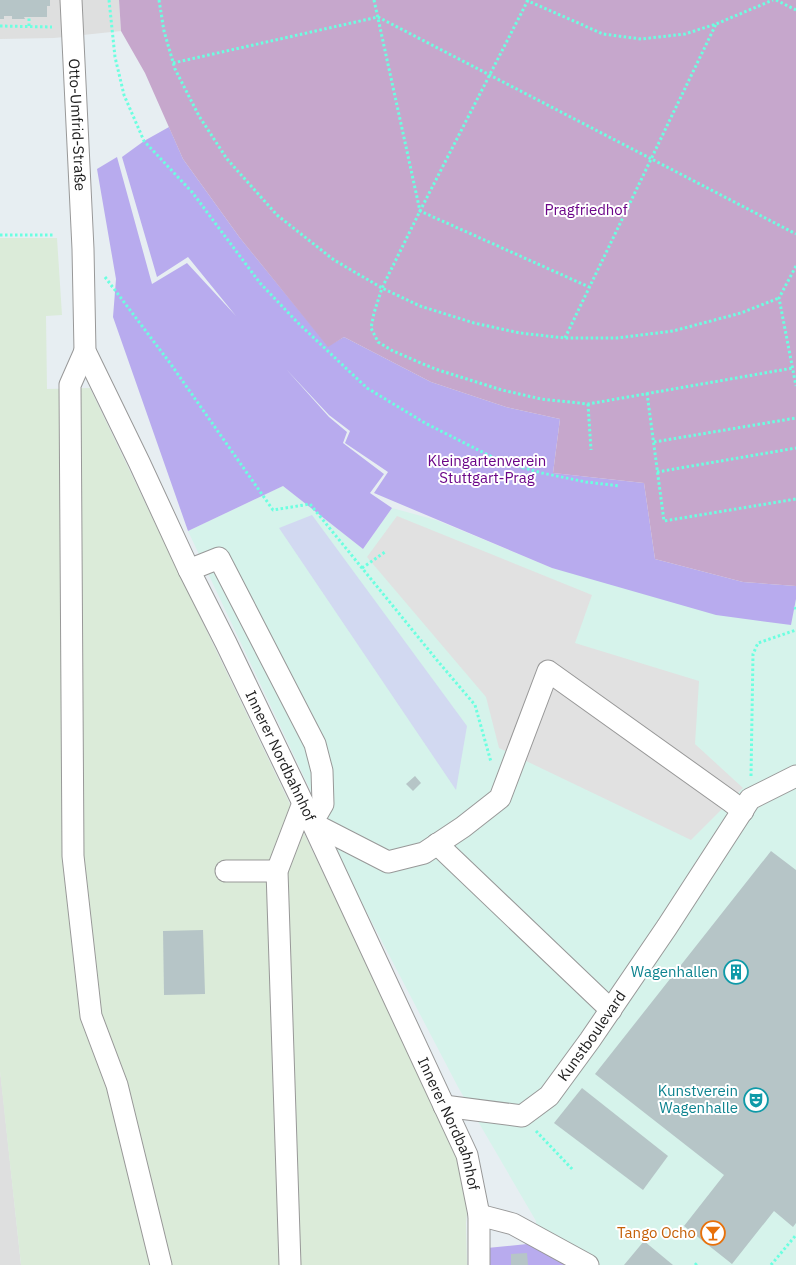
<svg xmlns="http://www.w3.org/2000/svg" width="796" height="1265" font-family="'IBM Plex Sans',sans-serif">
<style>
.residential{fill:#dedfdf}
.commercial{fill:#d6f3eb}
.industrial{fill:#dbebd9}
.farmland{fill:#d2d9f1}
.grass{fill:#b8abee}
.cemetery{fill:#c6a7cc}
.parking{fill:#e1e1e1}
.building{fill:#b6c5c7}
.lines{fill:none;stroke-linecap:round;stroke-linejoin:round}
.minor-casing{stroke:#989898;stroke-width:23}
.path{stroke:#6bffe0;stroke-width:3;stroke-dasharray:2.5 2.5;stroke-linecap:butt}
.minor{stroke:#fff;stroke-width:21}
.labels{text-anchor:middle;stroke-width:4;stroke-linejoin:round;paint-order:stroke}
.street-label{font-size:15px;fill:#212121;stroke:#fff}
.park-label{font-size:15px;fill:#6b0588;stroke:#fff}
.culture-label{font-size:15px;fill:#0d838f;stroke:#fff;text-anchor:end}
.food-label{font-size:15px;fill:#c56008;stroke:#fff;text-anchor:end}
</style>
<rect width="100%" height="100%" fill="#e7eef2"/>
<g class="residential">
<path d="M0,0H119L121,31L54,38L0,39Z"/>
<path d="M0,1072L1,1078L21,1265H0Z"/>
</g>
<path class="commercial" d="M283,486L363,549L392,508L436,520L552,568L791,625L796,599V1265H576L537,1243L536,1221L458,1087L354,888L314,798L188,531Z"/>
<path class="industrial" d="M0,238H57L62,315L46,316L47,389L90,388L351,931L445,1129L463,1173L467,1214L466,1223L467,1265H21L0,1072Z"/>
<path class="farmland" d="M312,515L467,726L456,790L279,528Z"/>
<g class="grass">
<path d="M169,127L183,159L240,238L328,346L344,337L431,382L506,407L560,419L553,473L644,483L655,559L743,582L796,586V599L791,625L716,615L552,568L374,493L388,472L345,443L350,431L329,415L286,369L329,417L347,432L343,443L384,474L370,493L392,508L363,549L283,486L188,531L113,317L116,279L97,169L117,157L152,284L187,263L236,316L188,257L157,277L122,157L144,141Z"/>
<path d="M537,1243L576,1265H487V1248Z"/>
</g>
<path class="cemetery" d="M119,0H796V586L743,582L655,559L644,483L553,473L560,419L506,407L431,382L344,337L328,347L240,238L183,159L145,73L121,31Z"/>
<path class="parking" d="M397,516L592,595L575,643L699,681L695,744L743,788L691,840L499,748L486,697L367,557Z"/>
<g class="building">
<path d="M0,0H50V6H47V17H24L25,19H12V16H4V19H0Z"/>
<path d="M415,776L421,783L413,791L406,784Z"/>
<path d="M771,851L796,870V1223L793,1227L774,1211L732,1264L684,1226L724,1175L595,1074Z"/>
<path d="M203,930L205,994L164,995L163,931Z"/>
<path d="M582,1088L668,1156L643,1190L554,1123Z"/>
<path d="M644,1241L673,1265H624Z"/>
<path d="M527,1253L528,1265H511V1254Z"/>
</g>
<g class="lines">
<g class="minor-casing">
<g id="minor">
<path id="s1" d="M71,0L83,249L85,351L139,462L189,570L226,643L303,803L467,1155L479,1215V1265"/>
<path d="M85,351L70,385L73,856L91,1016L117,1085L161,1265"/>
<path d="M189,570L219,558L315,744L322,771L323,804L312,823L388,862L424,853L463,827L500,798L548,671L730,801L743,811"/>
<path d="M437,844L611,1010"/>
<path d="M226,871H277"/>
<path id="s2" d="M444,1106L522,1116L549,1096L590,1040L667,927L750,799L796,776"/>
<path d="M479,1215L513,1224L588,1265"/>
<path d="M290,1265L277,871L303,803"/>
</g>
</g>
<g class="path">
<path d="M109,0L115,57L124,95L144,141L192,192L260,283L297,322L367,388L425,423L500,461L542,473L586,482L620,486"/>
<path d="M159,0L164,31L175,69L199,116L227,159L277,215L334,260L382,288L420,306L474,323L520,333L565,338H617L673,331L741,313L779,298"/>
<path d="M374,0L420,211L589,287"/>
<path d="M526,0L603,34L641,39L685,34L716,24L773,0"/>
<path d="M528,0L420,211L382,288L374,313L371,328L378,342L393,351L435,369L502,390L541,399L588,404L793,368"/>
<path d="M776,0L796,10"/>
<path d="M0,26L52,27"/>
<path d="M29,26V17"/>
<path d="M173,63L378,17L796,234"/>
<path d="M0,235H53"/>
<path d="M796,266L779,298L796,386"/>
<path d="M105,277L170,363L273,510L310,504L436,659L475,705L491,762"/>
<path d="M565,338L716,24"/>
<path d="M647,393L664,521L796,499"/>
<path d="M588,404L591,450"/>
<path d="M654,442L796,418"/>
<path d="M657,472L796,448"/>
<path d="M362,568L385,552"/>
<path d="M795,607L796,610"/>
<path d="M751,776L753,654L758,643L796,630"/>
<path d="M536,1131L573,1170"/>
<path d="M695,1265L698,1262"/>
<path d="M771,1265L796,1235"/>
</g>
<use href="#minor" class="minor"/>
</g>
<defs>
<g id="building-ring" transform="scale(1.25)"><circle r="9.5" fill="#fff" stroke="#0f9aa8" stroke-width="1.5"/><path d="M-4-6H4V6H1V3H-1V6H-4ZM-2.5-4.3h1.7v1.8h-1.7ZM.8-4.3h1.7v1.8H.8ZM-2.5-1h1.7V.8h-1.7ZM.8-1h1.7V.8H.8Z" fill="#0f9aa8"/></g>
<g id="theatre-ring" transform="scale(1.25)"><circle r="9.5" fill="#fff" stroke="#0f9aa8" stroke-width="1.5"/><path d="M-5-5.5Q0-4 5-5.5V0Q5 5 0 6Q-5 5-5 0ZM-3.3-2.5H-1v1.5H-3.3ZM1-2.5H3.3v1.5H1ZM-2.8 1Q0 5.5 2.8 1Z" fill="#0f9aa8"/></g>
<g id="bar-ring" transform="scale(1.25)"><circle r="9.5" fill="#fff" stroke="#e8710a" stroke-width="1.5"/><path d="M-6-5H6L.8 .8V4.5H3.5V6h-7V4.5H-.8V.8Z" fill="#e8710a"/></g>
</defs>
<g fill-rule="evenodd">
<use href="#building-ring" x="736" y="972"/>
<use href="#theatre-ring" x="756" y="1100"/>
<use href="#bar-ring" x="713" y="1233"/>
</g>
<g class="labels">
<g class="street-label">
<text dy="5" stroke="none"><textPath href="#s1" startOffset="125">Otto-Umfrid-Straße</textPath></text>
<text dy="5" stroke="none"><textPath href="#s1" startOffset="801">Innerer Nordbahnhof</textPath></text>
<text dy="5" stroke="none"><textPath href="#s2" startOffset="186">Kunstboulevard</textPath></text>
<text dy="5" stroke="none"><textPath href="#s1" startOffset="1206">Innerer Nordbahnhof</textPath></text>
</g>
<g class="park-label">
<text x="586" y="215">Pragfriedhof</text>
<text x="487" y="466">Kleingartenverein<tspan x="487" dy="17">Stuttgart-Prag</tspan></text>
</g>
<g class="culture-label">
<text x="718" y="977">Wagenhallen</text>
<text x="738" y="1096">Kunstverein<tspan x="738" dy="17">Wagenhalle</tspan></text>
</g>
<g class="food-label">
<text x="696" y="1238">Tango Ocho</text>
</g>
</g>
</svg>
